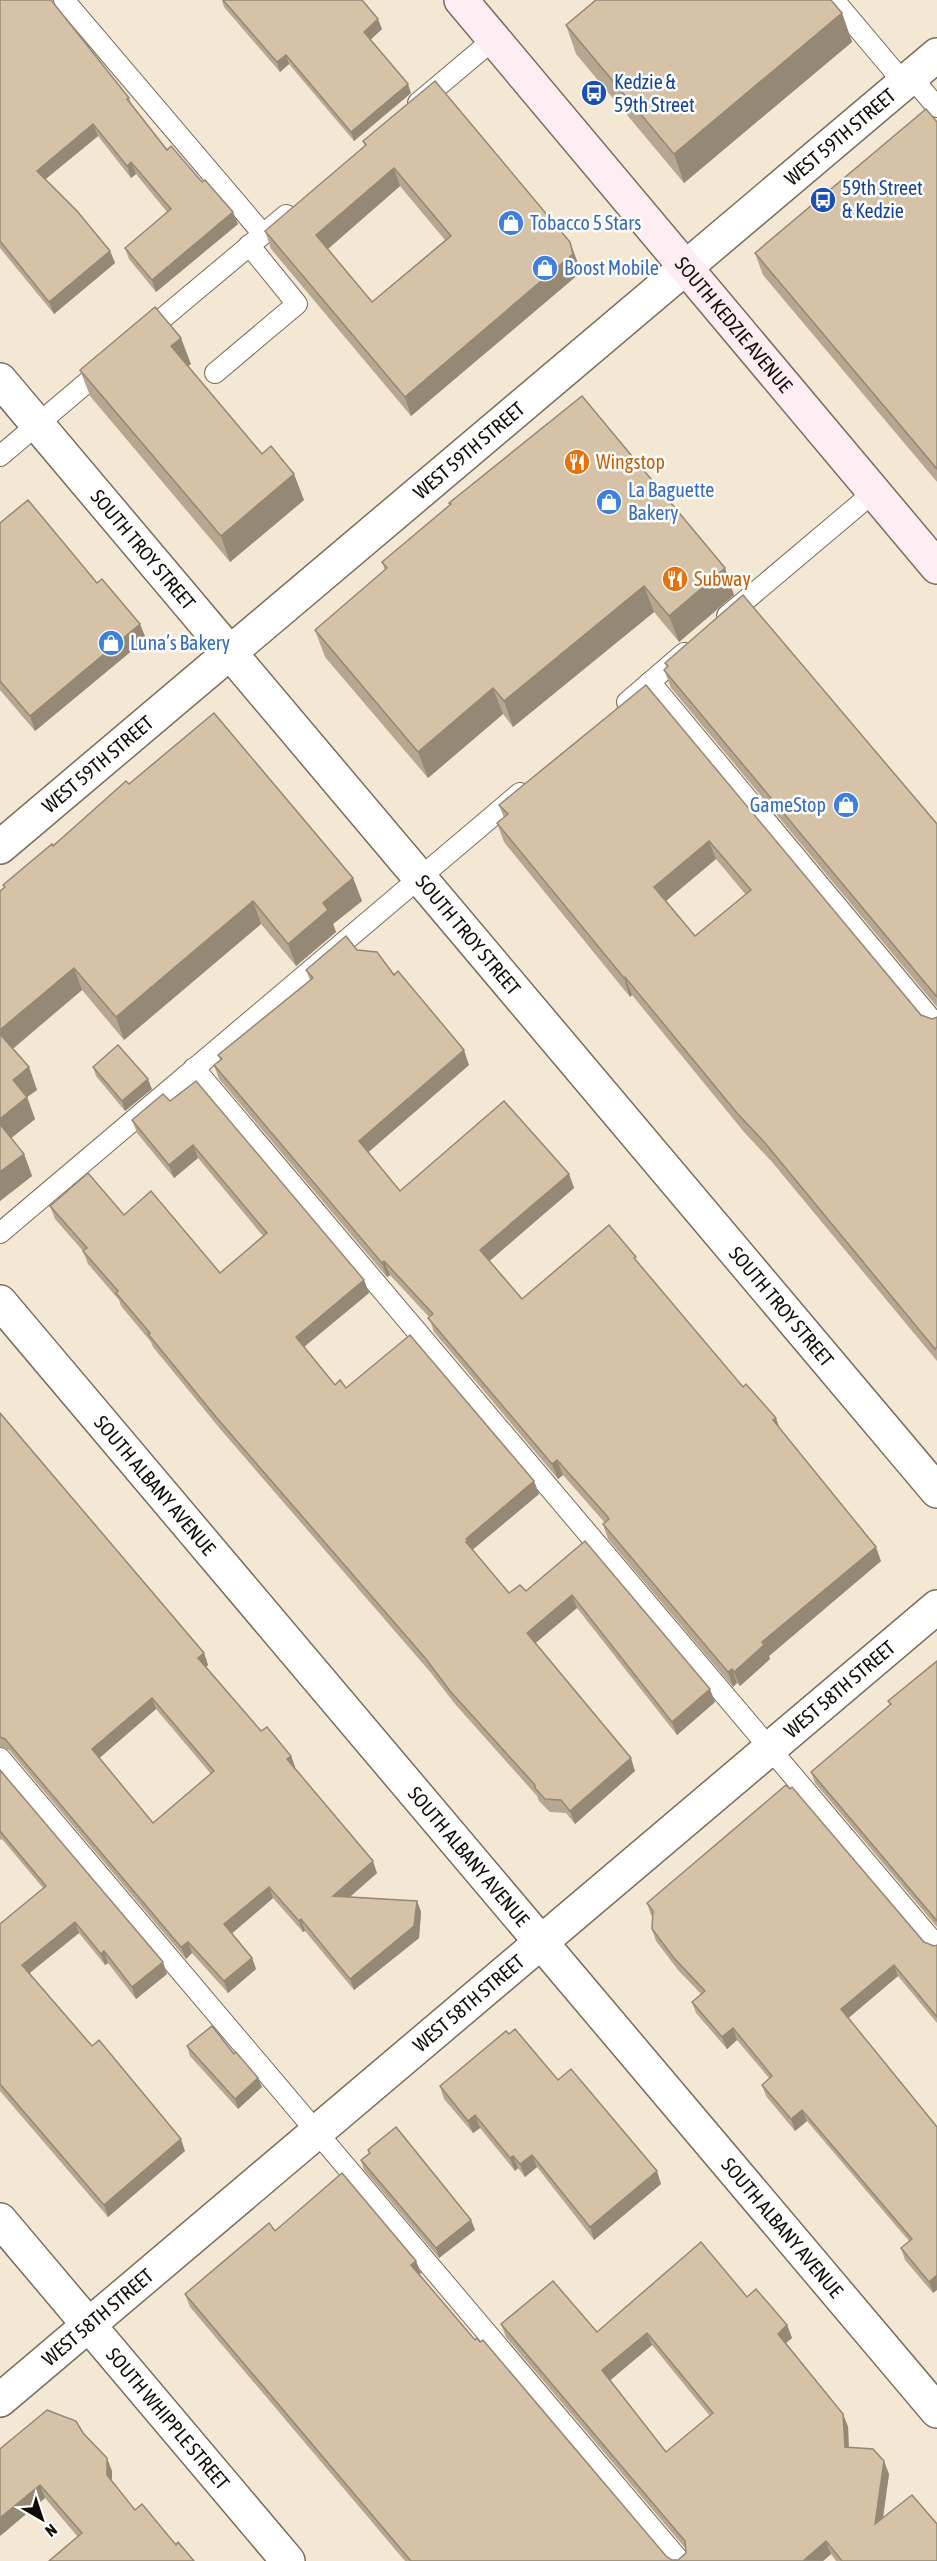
<svg xmlns="http://www.w3.org/2000/svg" width="937" height="2561" font-family="'Asap Condensed',sans-serif">
<style>
.lines{fill:none;stroke-linecap:round;stroke-linejoin:round}
.service-casing{stroke:#796d5b;stroke-width:22}
.minor-casing{stroke:#796d5b;stroke-width:36}
.tertiary-casing{stroke:#796d5b;stroke-width:36}
.secondary-casing{stroke:#796d5b;stroke-width:36}
.service{stroke:#fff;stroke-width:20}
.minor{stroke:#fff;stroke-width:33}
.tertiary{stroke:#fff;stroke-width:33}
.secondary{stroke:#feedf2;stroke-width:33}
.wall{fill:#b7a790;fill-rule:evenodd}
.shaded-wall{fill:#958875}
.building{fill:#d5c2a7;stroke:#958875;stroke-width:1.5;fill-rule:evenodd}
.labels{text-anchor:middle;stroke-width:5;stroke-linejoin:round;paint-order:stroke}
.transit-label{font-size:20px;fill:#164399;stroke:#fff;text-anchor:start}
.street-label{font-size:20px;fill:#120d07;stroke:#fff}
.shop-label{font-size:20px;fill:#366cbe;stroke:#fff;text-anchor:start}
.food-label{font-size:20px;fill:#c56008;stroke:#fff;text-anchor:start}
</style>
<rect width="100%" height="100%" fill="#f4e7d3"/>
<g class="lines">
<g class="service-casing">
<g id="service">
<path d="M64,0L263,234"/>
<path d="M834,0L904,83"/>
<path d="M911,77L937,107"/>
<path d="M418,103L494,39"/>
<path d="M145,333L286,215"/>
<path d="M215,373L297,304L249,245"/>
<path d="M0,456L104,368"/>
<path d="M727,616L874,492"/>
<path d="M650,682L937,1026"/>
<path d="M627,702L684,653"/>
<path d="M194,1068L937,1946"/>
<path d="M0,1233L520,793"/>
<path d="M0,1758L680,2561"/>
</g>
</g>
<g class="minor-casing">
<g id="minor">
<path id="s1" d="M0,380L937,1491"/>
<path id="s2" d="M0,1302L937,2411"/>
<path id="s3" d="M0,2220L288,2561"/>
<path id="s4" d="M0,2400L937,1607"/>
</g>
</g>
<g class="tertiary-casing">
<g id="tertiary">
<path id="s5" d="M0,847L937,55"/>
</g>
</g>
<g class="secondary-casing">
<g id="secondary">
<path id="s6" d="M461,0L937,567"/>
</g>
</g>
<use href="#service" class="service"/>
<use href="#minor" class="minor"/>
<use href="#tertiary" class="tertiary"/>
<use href="#secondary" class="secondary"/>
</g>
<g class="wall">
<path d="M0,0L129,98L132,106L167,150L238,224L156,292L129,259L125,248L167,212L136,174L131,178L98,136L45,179L110,251L115,263L54,314L0,248Z"/>
<path d="M222,0H362L382,29L370,40L411,93L354,141L289,64L280,72L224,7Z"/>
<path d="M842,13L852,42L684,183L576,54L566,25Z"/>
<path d="M937,122V482L763,275L755,253Z"/>
<path d="M363,141L570,242L577,261L580,273L411,416L271,249L265,231L365,146ZM400,186L445,240L372,302L328,249Z"/>
<path d="M191,364L188,366L262,454L304,500L230,562L90,396L80,370Z"/>
<path d="M449,503L734,595L679,642L654,612L513,727L503,714L428,778L325,657L315,630L385,570L382,562L450,505Z"/>
<path d="M0,523L97,583L140,624L146,639L35,731L0,690Z"/>
<path d="M665,663L937,824V1007L671,688L664,670L667,668Z"/>
<path d="M646,685L921,1015L932,1019L937,1017V1361L772,1162L744,1132L632,995L630,997L504,842L497,823L504,818L499,805ZM716,859L746,895L695,936L666,901Z"/>
<path d="M129,784L353,878L362,901L333,924L336,932L296,966L261,924L124,1040L82,990L13,1049L29,1067L37,1090L27,1097L35,1119L11,1138L24,1154L32,1176L0,1201L4,887L3,885Z"/>
<path d="M357,950L394,975L469,1065L368,1152L400,1191L569,1174L574,1188L489,1261L522,1299L638,1263L743,1387L780,1429L881,1561L769,1656L770,1659L740,1686L737,1683L733,1687L608,1539L603,1524L605,1523L563,1475L558,1479L434,1332L429,1317L390,1275L387,1277L219,1079L214,1065L220,1060L218,1055L310,980L306,970Z"/>
<path d="M93,1067L152,1089L125,1111L96,1076Z"/>
<path d="M170,1101L364,1280L369,1293L304,1347L335,1385L346,1388L534,1481L539,1494L472,1550L509,1593L526,1591L585,1541L715,1702L677,1735L577,1608L535,1643L635,1771L575,1824L566,1813L550,1812L539,1801L537,1796L455,1704L431,1673L221,1430L153,1347L151,1342L121,1306L119,1300L88,1264L83,1251L55,1219L50,1206L124,1215L220,1273L263,1236L198,1158L174,1178L137,1133L132,1120Z"/>
<path d="M0,1413L204,1653L208,1665L206,1667L261,1731L291,1756L295,1767L294,1768L377,1873L350,1897L417,1901L421,1912L419,1938L354,1990L305,1931L303,1932L273,1898L232,1933L252,1958L256,1969L228,1993L192,1953L186,1959L9,1750L0,1747ZM156,1709L211,1774L153,1823L99,1758Z"/>
<path d="M937,1661V1927L815,1783L811,1772L890,1706L888,1701Z"/>
<path d="M0,1770L167,1974L136,1999L108,1963L105,1965L79,1933L29,1973L92,2046L185,2151L108,2217L0,2091V1924L43,1888L2,1839L0,1840Z"/>
<path d="M647,1903L924,1942L934,1946L937,1945V2023L898,1976L848,2018L933,2293L905,2260L901,2248L909,2241L807,2121L795,2131L766,2096L762,2085L769,2078L737,2040L727,2049L696,2013L692,2002L701,1994L678,1970L656,1941L652,1929L653,1917L651,1915Z"/>
<path d="M509,2034L558,2080L661,2184L594,2240L537,2167L525,2177L518,2168L515,2171L480,2128L473,2133L444,2099L440,2086Z"/>
<path d="M187,2046L258,2078L262,2087L238,2109L190,2056Z"/>
<path d="M368,2150L471,2220L475,2230L439,2258L364,2170L361,2160L369,2153Z"/>
<path d="M275,2231L416,2261L421,2273L419,2274L475,2340L666,2556L672,2560H678L686,2553V2549L506,2337L501,2324L597,2332L747,2297L787,2325L792,2338L786,2343L843,2414L848,2427L849,2447L889,2474L883,2519L937,2561H836L831,2554L823,2561H405L190,2307L185,2294ZM652,2345L710,2416L666,2452L610,2380Z"/>
<path d="M83,2433L112,2471V2482L135,2510L176,2545L78,2537L45,2498L0,2536Z"/>
</g>
<g class="shaded-wall">
<path d="M842,13L852,42L684,183L674,154Z"/>
<path d="M378,19L382,29L368,42L364,32Z"/>
<path d="M286,55L289,64L280,72L277,62Z"/>
<path d="M408,84L411,93L354,141L351,132Z"/>
<path d="M93,124L98,136L41,183L37,171Z"/>
<path d="M131,162L136,174L131,178L127,166Z"/>
<path d="M394,168L400,186L322,254L316,235Z"/>
<path d="M233,212L238,224L156,292L152,280Z"/>
<path d="M570,242L577,261L580,273L411,416L405,397Z"/>
<path d="M110,251L115,263L54,314L49,302Z"/>
<path d="M181,338L191,364L180,372L171,346Z"/>
<path d="M294,474L304,500L230,562L221,536Z"/>
<path d="M725,568L734,595L679,642L669,616Z"/>
<path d="M644,586L654,612L513,727L504,701Z"/>
<path d="M140,624L146,639L35,731L30,716Z"/>
<path d="M493,688L503,714L428,778L418,752Z"/>
<path d="M709,841L716,859L661,905L654,887Z"/>
<path d="M353,878L362,901L333,924L336,932L296,966L288,944L323,903Z"/>
<path d="M253,901L261,924L124,1040L116,1017Z"/>
<path d="M74,968L82,990L6,1054L0,1037V1030Z"/>
<path d="M625,977L632,995L630,997L624,978Z"/>
<path d="M464,1050L469,1065L364,1156L359,1141Z"/>
<path d="M29,1067L37,1090L27,1097L35,1119L5,1143L0,1129V1119L13,1080Z"/>
<path d="M148,1079L152,1089L125,1111L122,1101Z"/>
<path d="M193,1145L198,1158L174,1178L169,1165Z"/>
<path d="M24,1154L32,1176L0,1201V1172Z"/>
<path d="M569,1174L574,1188L485,1265L480,1250Z"/>
<path d="M384,1261L390,1275L387,1277L382,1263Z"/>
<path d="M364,1280L369,1293L300,1350L296,1337Z"/>
<path d="M776,1418L781,1432L773,1420Z"/>
<path d="M557,1460L563,1475L558,1479L552,1464Z"/>
<path d="M534,1481L539,1494L471,1551L466,1542V1539Z"/>
<path d="M876,1547L881,1561L769,1656L770,1659L740,1686L734,1672L762,1642Z"/>
<path d="M572,1595L577,1608L532,1646L527,1633Z"/>
<path d="M204,1653L208,1665L203,1670L198,1658Z"/>
<path d="M732,1669L737,1683L733,1687L728,1672Z"/>
<path d="M710,1689L715,1702L677,1735L672,1722Z"/>
<path d="M152,1698L156,1709L96,1761L92,1749Z"/>
<path d="M291,1756L295,1767L291,1771L287,1759Z"/>
<path d="M631,1758L635,1771L575,1824L570,1811Z"/>
<path d="M373,1861L377,1873L338,1907L333,1896Z"/>
<path d="M269,1887L273,1898L229,1936L224,1924Z"/>
<path d="M417,1901L421,1912L419,1938L354,1990L350,1979Z"/>
<path d="M301,1919L305,1931L303,1932L299,1921Z"/>
<path d="M75,1922L79,1933L26,1976L22,1965Z"/>
<path d="M188,1942L192,1953L186,1959L181,1947Z"/>
<path d="M104,1951L108,1963L105,1965L101,1954Z"/>
<path d="M252,1958L256,1969L228,1993L224,1981Z"/>
<path d="M163,1962L167,1974L136,1999L132,1987Z"/>
<path d="M894,1965L898,1976L845,2021L841,2009Z"/>
<path d="M733,2028L737,2040L727,2049L722,2037Z"/>
<path d="M258,2078L262,2087L238,2109L235,2099Z"/>
<path d="M802,2110L807,2121L795,2131L791,2119Z"/>
<path d="M475,2115L480,2128L473,2133L468,2121Z"/>
<path d="M181,2139L185,2151L108,2217L104,2205Z"/>
<path d="M532,2155L537,2167L525,2177L520,2164Z"/>
<path d="M513,2156L518,2168L515,2171L510,2158Z"/>
<path d="M657,2171L661,2184L594,2240L590,2227Z"/>
<path d="M471,2220L475,2230L439,2258L436,2248Z"/>
<path d="M416,2261L421,2273L415,2277L411,2265Z"/>
<path d="M937,2275V2290L933,2293L929,2282Z"/>
<path d="M787,2325L792,2338L782,2346L778,2334Z"/>
<path d="M647,2333L652,2345L607,2383L602,2370Z"/>
<path d="M843,2414L848,2427L849,2459L845,2447Z"/>
<path d="M107,2458L112,2471V2489L107,2475Z"/>
<path d="M884,2461L889,2474L880,2537L875,2524Z"/>
<path d="M40,2485L45,2498L0,2536V2518Z"/>
<path d="M826,2541L831,2554L823,2561H803Z"/>
</g>
<g class="building">
<path d="M0,0H51L129,98L127,99L167,150L171,146L202,182L205,180L233,212L152,280L125,248L171,209L131,162L127,166L93,124L37,171L77,211L110,251L49,302L0,241Z"/>
<path d="M223,0H362L378,19L364,32L408,84L351,132L286,55L277,62Z"/>
<path d="M596,0H831L842,13L674,154L566,25Z"/>
<path d="M435,81L570,242L573,254L405,397L265,231L366,145L363,141ZM394,168L451,236L372,302L316,235Z"/>
<path d="M926,109L937,122V469L755,253Z"/>
<path d="M155,307L181,338L171,346L262,454L271,446L294,474L221,536L80,370Z"/>
<path d="M582,396L725,568L669,616L644,586L504,701L493,688L418,752L315,630L387,568L382,562L451,504L449,503Z"/>
<path d="M28,500L97,583L102,579L140,624L30,716L0,681V523Z"/>
<path d="M743,595L937,824V997L664,670L668,666L665,663Z"/>
<path d="M646,685L921,1015L932,1019L937,1017V1347L935,1349L765,1143L737,1113L625,977L624,978L497,823L508,814L499,805ZM709,841L751,890L695,936L654,887Z"/>
<path d="M214,713L353,878L323,903L328,910L288,944L253,901L116,1017L74,968L0,1030V891L5,887L3,885L52,844L53,846L126,781L129,784Z"/>
<path d="M346,936L357,950L377,952L394,975L398,971L464,1050L359,1141L400,1191L504,1101L569,1174L480,1250L522,1299L609,1225L636,1257L634,1258L743,1387L746,1384L776,1418L773,1420L876,1547L762,1642L764,1645L734,1672L732,1669L728,1672L603,1524L609,1519L607,1516L557,1460L552,1464L428,1318L433,1314L384,1261L382,1263L214,1065L222,1059L218,1055L313,978L306,970Z"/>
<path d="M0,1034L29,1067L13,1080L27,1097L0,1119Z"/>
<path d="M118,1045L148,1079L122,1101L93,1067Z"/>
<path d="M196,1081L364,1280L296,1337L335,1385L340,1380L346,1388L410,1335L534,1481L466,1539L468,1541L466,1542L509,1593L520,1585L526,1591L585,1541L710,1689L672,1722L572,1595L527,1633L631,1758L570,1811L561,1800L545,1799L535,1788V1785L450,1691L426,1659L216,1417L148,1334L150,1333L116,1293L118,1291L83,1251L87,1248L50,1206L88,1173L124,1215L151,1191L220,1273L267,1233L193,1145L169,1165L132,1120L163,1094L170,1101Z"/>
<path d="M0,1124L24,1154L0,1172Z"/>
<path d="M0,1413L204,1653L198,1658L261,1731L267,1727L291,1756L287,1759L373,1861L333,1896L417,1901L414,1926L350,1979L301,1919L299,1921L269,1887L224,1924L252,1958L224,1981L188,1942L181,1947L5,1739L0,1737ZM152,1698L214,1771L153,1823L92,1749Z"/>
<path d="M937,1661V1921L811,1772L891,1704L888,1701Z"/>
<path d="M0,1770L163,1962L132,1987L104,1951L101,1954L75,1922L22,1965L92,2046L99,2040L181,2139L104,2205L0,2084V1924L46,1886L0,1831Z"/>
<path d="M786,1785L790,1789L792,1787L924,1942L934,1946L937,1945V2017L894,1965L841,2009L937,2127V2275L929,2282L901,2248L912,2239L802,2110L791,2119L762,2085L772,2076L733,2028L722,2037L692,2002L705,1991L674,1958L652,1929L653,1911L647,1903Z"/>
<path d="M212,2026L234,2054L236,2052L258,2078L235,2099L187,2046Z"/>
<path d="M515,2029L558,2080L571,2069L657,2171L590,2227L532,2155L520,2164L513,2156L510,2158L475,2115L468,2121L440,2086L506,2031L509,2034Z"/>
<path d="M396,2127L471,2220L436,2248L361,2160L370,2153L368,2150Z"/>
<path d="M342,2173L416,2261L411,2265L475,2340L477,2338L480,2342L483,2340L666,2556L672,2560H678L686,2553L685,2541L501,2324L553,2281L597,2332L701,2242L747,2297L756,2289L787,2325L778,2334L843,2414L845,2447L873,2449L884,2461L875,2524L912,2495L937,2524V2561H842L826,2541L803,2561H411L185,2294L269,2223L275,2231ZM647,2333L713,2413L666,2452L602,2370Z"/>
<path d="M47,2410L76,2421L83,2433L107,2458V2475L135,2510L142,2504L176,2545L178,2542L194,2561H49L82,2533L40,2485L0,2518V2449Z"/>
</g>
<defs>
<g id="bus-disc" transform="scale(1.35)"><circle r="9.5" fill="#1a4fb4" stroke="#fff"/><path d="M-5-6H5V4H4V6H2V4H-2V6H-4V4H-5ZM-3.5-4V0h7V-4ZM-3.5 1.2v1.5H-2V1.2ZM2 1.2v1.5H3.5V1.2Z" fill="#fff"/></g>
<g id="shop-disc" transform="scale(1.35)"><circle r="9.5" fill="#3f7fe0" stroke="#fff"/><path d="M-5-2.5h2.3a2.7 3.5 0 0 1 5.4 0H5L5.5 6h-11ZM-1.5-2.5h3a1.5 2.3 0 0 0-3 0Z" fill="#fff"/></g>
<g id="restaurant-disc" transform="scale(1.35)"><circle r="9.5" fill="#e8710a" stroke="#fff"/><path d="M-5-6h1v4h1v-4h1v4h1v-4h1v5L-1.5 .5V6h-2V.5L-5-1ZM5-6V6H3V1.5H1.5Q1.5-4 5-6Z" fill="#fff"/></g>
</defs>
<g fill-rule="evenodd">
<use href="#bus-disc" x="594" y="93"/>
<use href="#bus-disc" x="823" y="200"/>
<use href="#shop-disc" x="511" y="223"/>
<use href="#shop-disc" x="545" y="268"/>
<use href="#restaurant-disc" x="577" y="462"/>
<use href="#shop-disc" x="609" y="502"/>
<use href="#restaurant-disc" x="675" y="579"/>
<use href="#shop-disc" x="111" y="643"/>
<use href="#shop-disc" x="846" y="805"/>
</g>
<g class="labels">
<g class="transit-label">
<text x="614" y="89">Kedzie &amp;<tspan x="614" dy="23">59th Street</tspan></text>
<text x="842" y="195">59th Street<tspan x="842" dy="23">&amp; Kedzie</tspan></text>
</g>
<g class="street-label">
<text dy="7" stroke="none"><textPath href="#s5" startOffset="1100">WEST 59TH STREET</textPath></text>
<text dy="7" stroke="none"><textPath href="#s6" startOffset="424">SOUTH KEDZIE AVENUE</textPath></text>
<text dy="7" stroke="none"><textPath href="#s5" startOffset="614">WEST 59TH STREET</textPath></text>
<text dy="7" stroke="none"><textPath href="#s1" startOffset="222">SOUTH TROY STREET</textPath></text>
<text dy="7" stroke="none"><textPath href="#s5" startOffset="128">WEST 59TH STREET</textPath></text>
<text dy="7" stroke="none"><textPath href="#s1" startOffset="726">SOUTH TROY STREET</textPath></text>
<text dy="7" stroke="none"><textPath href="#s1" startOffset="1212">SOUTH TROY STREET</textPath></text>
<text dy="7" stroke="none"><textPath href="#s2" startOffset="240">SOUTH ALBANY AVENUE</textPath></text>
<text dy="7" stroke="none"><textPath href="#s4" startOffset="1100">WEST 58TH STREET</textPath></text>
<text dy="7" stroke="none"><textPath href="#s2" startOffset="726">SOUTH ALBANY AVENUE</textPath></text>
<text dy="7" stroke="none"><textPath href="#s4" startOffset="614">WEST 58TH STREET</textPath></text>
<text dy="7" stroke="none"><textPath href="#s2" startOffset="1212">SOUTH ALBANY AVENUE</textPath></text>
<text dy="7" stroke="none"><textPath href="#s4" startOffset="128">WEST 58TH STREET</textPath></text>
<text dy="7" stroke="none"><textPath href="#s3" startOffset="260">SOUTH WHIPPLE STREET</textPath></text>
</g>
<g class="shop-label">
<text x="530" y="230">Tobacco 5 Stars</text>
<text x="564" y="275">Boost Mobile</text>
<text x="628" y="497">La Baguette<tspan x="628" dy="23">Bakery</tspan></text>
<text x="130" y="650">Luna’s Bakery</text>
<text x="826" y="812" text-anchor="end">GameStop</text>
</g>
<g class="food-label">
<text x="596" y="469">Wingstop</text>
<text x="694" y="586">Subway</text>
</g>
</g>
<g transform="translate(42 2519) rotate(141)" stroke="#ffffff" stroke-width="4.5" paint-order="stroke">
<path d="M0-4.5L10 22L0 15L-10 22Z" fill="#120d07"/>
<text y="-9" font-size="16" font-weight="bold" text-anchor="middle" fill="#120d07">N</text>
</g>
</svg>
